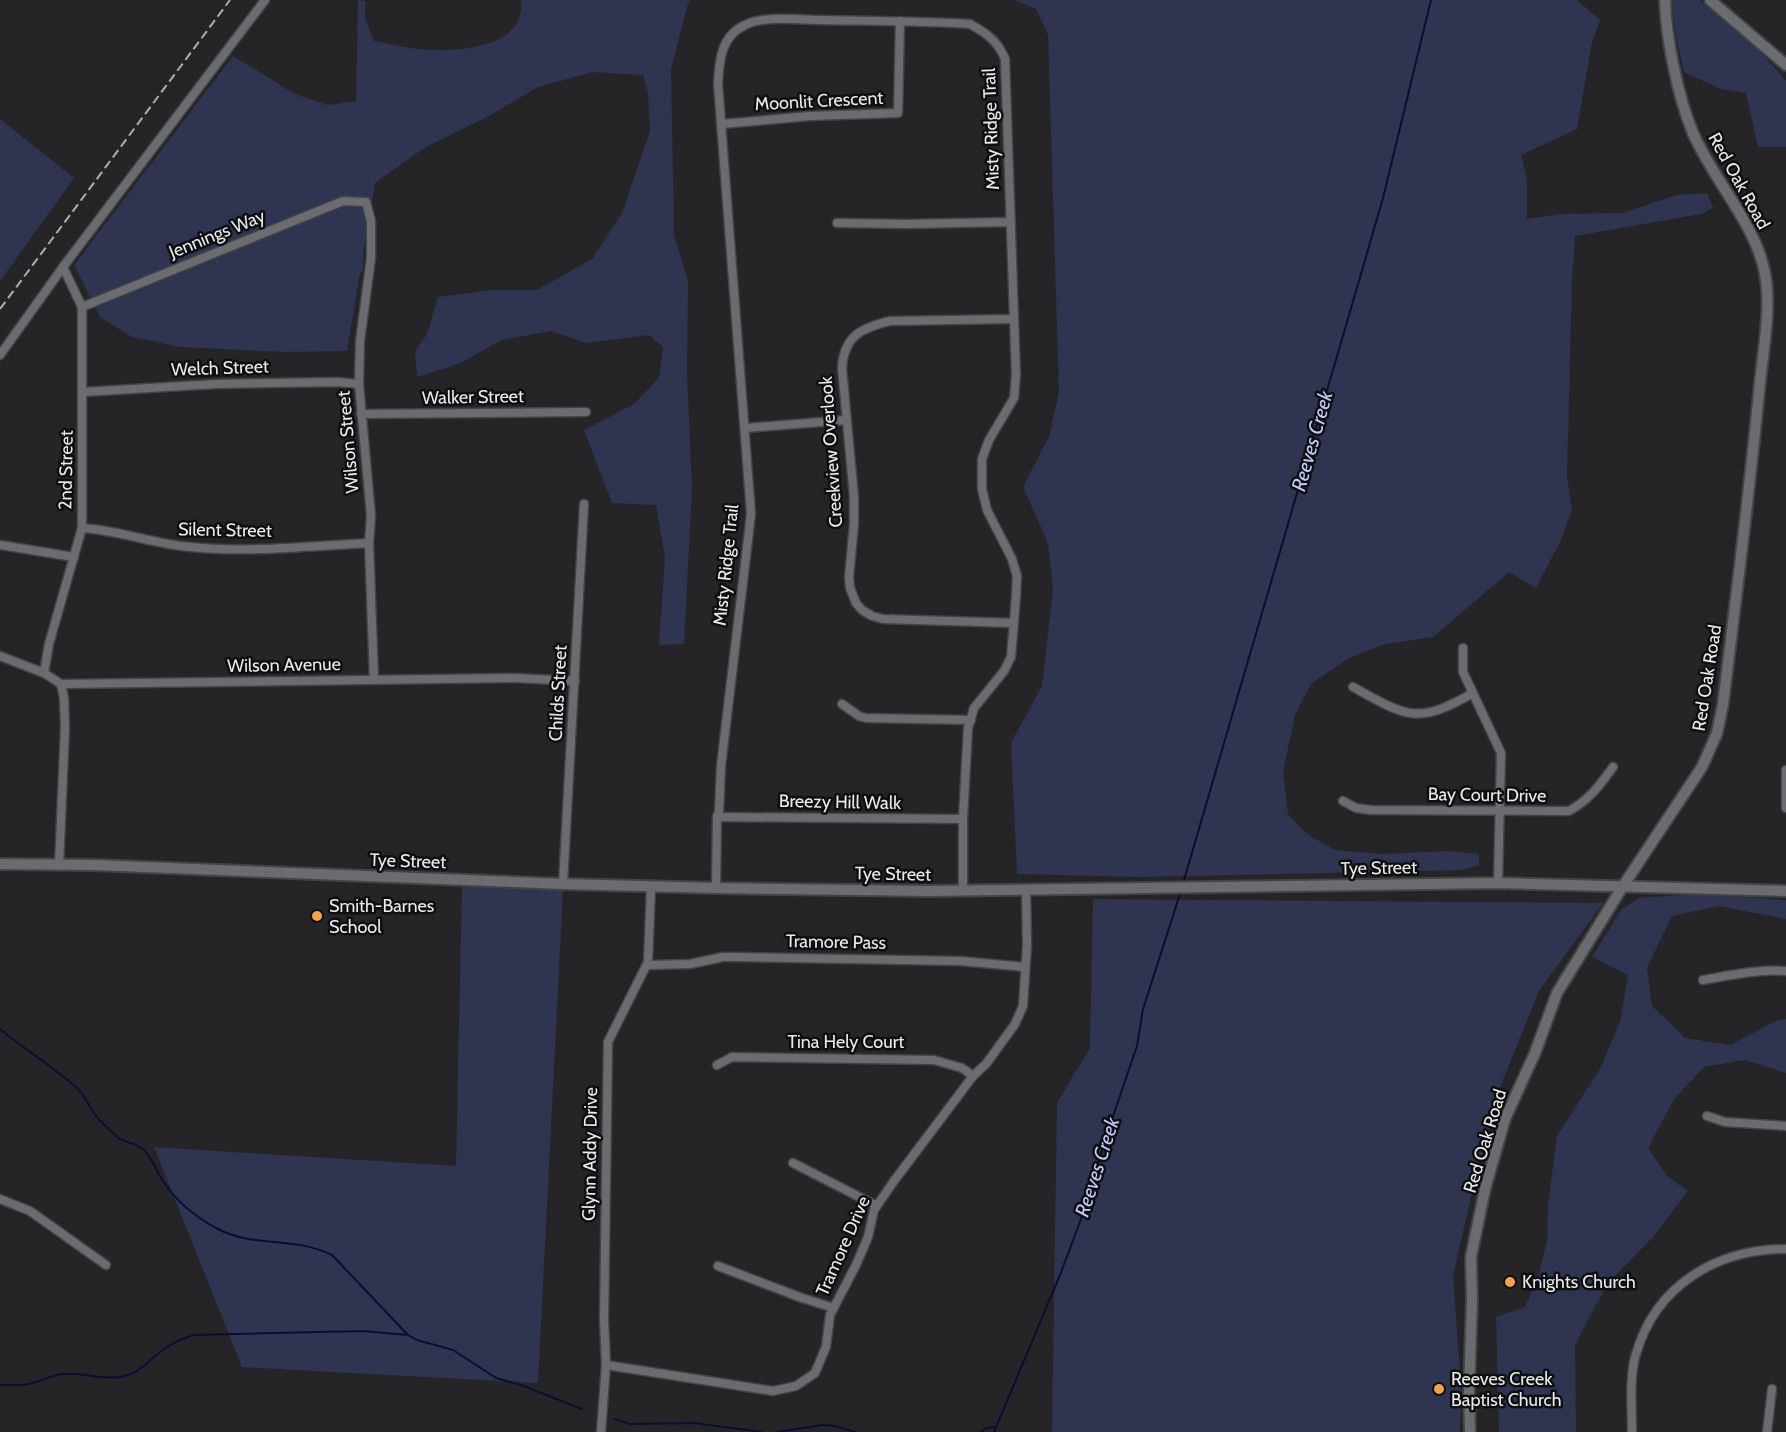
<svg xmlns="http://www.w3.org/2000/svg" width="1786" height="1432" font-family="Cabin,sans-serif">
<style>
.green{fill:#2f3450}
.lines{fill:none;stroke-linecap:round;stroke-linejoin:round}
.stream{stroke:#0c0d33;stroke-width:2}
.minor-casing{stroke:#434446;stroke-width:11}
.tertiary-casing{stroke:#434446;stroke-width:14}
.minor{stroke:#6b6c70;stroke-width:8}
.tertiary{stroke:#6b6c70;stroke-width:10}
.rail{stroke:#aeaeb1;stroke-width:2;stroke-dasharray:9 4.5;stroke-linecap:butt}
.poi-dot{fill:#f5a346;stroke:#0e0f10;stroke-width:2}
.labels{text-anchor:middle;stroke-width:5;stroke-linejoin:round;paint-order:stroke}
.street-label{font-size:18px;fill:#e9eaec;stroke:#0e0f10}
.poi-label{font-size:18px;fill:#e9eaec;stroke:#0e0f10;text-anchor:start}
.water-label{font-size:20px;font-style:italic;fill:#c3ccf8;stroke:#0e0f10}
</style>
<rect width="100%" height="100%" fill="#252528"/>
<g class="green">
<path d="M358,0L365,1V18L374,41C389,43 404,48 419,49C455,52 526,50 521,0H690L687,7L671,69L674,235L688,281L687,374L692,489L684,644L659,645L665,557L656,505L612,503L584,430L634,404L659,378L663,347L649,335L586,343L551,331L501,340L461,363L417,377L415,351L427,334L438,297L492,290H537L592,259L622,213L650,131L648,94L643,75L593,72L538,87L489,116L424,148L375,183L363,253V272L360,273L347,351L283,352L181,347L132,337L100,317L74,265L233,56L295,94L328,105L356,101Z"/>
<path d="M1015,0H1577L1600,20L1592,42L1577,129L1521,155L1527,180V219L1560,214L1623,213L1676,195L1707,193L1713,208L1701,214L1575,236L1572,280L1567,476L1572,510L1560,542L1536,588L1509,572L1433,637L1385,644L1349,658L1311,684L1295,715L1283,772L1288,814L1307,834L1335,850L1382,854L1447,851L1479,854V865L1463,870L1140,877L1017,874L1011,743L1042,686L1053,590L1048,543L1023,487L1049,437L1059,392L1048,34L1036,9Z"/>
<path d="M1672,0H1700L1761,52L1786,81V147H1758L1746,93L1721,89L1684,72L1675,30Z"/>
<path d="M0,119L74,178L0,281Z"/>
<path d="M462,884L563,890L538,1383L242,1367L154,1147L456,1166Z"/>
<path d="M1696,894L1786,900V919L1719,906L1672,916L1647,968L1652,1006L1685,1038L1730,1045L1776,1021L1786,1019V1073L1745,1060L1704,1067L1674,1099L1648,1148L1667,1176L1688,1191L1653,1237L1607,1284L1575,1345L1576,1432H1499L1496,1317L1525,1307L1539,1275L1547,1240L1548,1204L1557,1136L1600,1069L1620,1022L1628,975L1592,957L1621,910L1639,898Z"/>
<path d="M1093,899L1603,903L1539,991L1500,1087L1472,1192L1453,1276L1461,1387L1460,1432H1052L1057,1103L1090,1048Z"/>
</g>
<g class="lines">
<g class="stream">
<path d="M1184,880L1361,274L1383,198L1431,0"/>
<path d="M0,1029C25,1050 52,1066 76,1087C85,1095 88,1105 94,1113C100,1122 109,1129 116,1136C123,1143 136,1142 144,1150C153,1159 156,1171 163,1181C176,1201 197,1218 218,1229C254,1248 294,1236 332,1255L408,1335L417,1340L453,1350L496,1378L521,1385L582,1409"/>
<path d="M0,1385C9,1385 18,1386 28,1384C40,1382 50,1375 63,1374C86,1372 109,1383 131,1374C144,1368 150,1360 160,1352C170,1344 181,1339 193,1335L363,1331L408,1335"/>
<path d="M615,1419L630,1424L694,1423L762,1432"/>
<path d="M777,1432L822,1425L835,1426L855,1432"/>
<path d="M981,1432L986,1428L996,1427"/>
<path d="M994,1432L1060,1275L1081,1219L1110,1125L1137,1046L1143,1009L1180,894"/>
</g>
<g class="minor-casing">
<g id="minor">
<path d="M722,124L810,116L898,113L900,21"/>
<path d="M837,223L908,224L1010,222"/>
<path d="M82,307L343,201L366,202L371,221V258L360,341L359,384L371,516L369,543L374,680"/>
<path d="M1013,319L890,321C861,328 844,336 842,368L854,497V524L849,577L850,588L856,603L862,610L872,616L883,619L1014,623"/>
<path d="M0,355L63,267L265,0"/>
<path d="M83,392L216,384L337,382L359,384"/>
<path d="M361,414L586,412"/>
<path d="M745,428L846,420"/>
<path d="M82,528C119,530 153,544 190,547C249,553 310,546 369,543"/>
<path d="M0,545L74,557"/>
<path d="M1463,648V672L1501,753L1498,883"/>
<path d="M0,656L44,673L61,684L516,678L575,681"/>
<path d="M44,673L49,644L82,528V307L63,267"/>
<path d="M1353,687C1407,717 1417,725 1473,693"/>
<path d="M842,704L859,716L866,718L971,720"/>
<path d="M1343,801L1356,808L1371,810L1569,811C1589,800 1600,785 1613,767"/>
<path d="M1786,808V770"/>
<path d="M717,817L963,819"/>
<path d="M59,866L65,728L64,698L61,684"/>
<path d="M563,884L584,504"/>
<path d="M716,888L717,817L719,812L721,766L751,514L718,84C719,61 721,36 745,25C764,15 802,20 823,20C872,21 921,21 970,24C986,33 998,41 1005,59L1016,375L1014,398L989,440L982,459V489L987,510L1012,559L1017,576L1016,597L1011,657L1004,671L974,708L968,728L963,819V890"/>
<path d="M648,962L649,965L690,964L723,957H737L960,961L1025,967"/>
<path d="M1703,980C1731,975 1758,969 1786,971"/>
<path d="M717,1065L732,1057L934,1060L962,1068L973,1076"/>
<path d="M1707,1116L1725,1122L1786,1126"/>
<path d="M793,1163L877,1206"/>
<path d="M0,1199L30,1211L106,1265"/>
<path d="M718,1266L802,1298L834,1308"/>
<path d="M606,1365L773,1391L796,1386L815,1373L826,1347L830,1315L856,1265L868,1237L874,1210L894,1181L973,1076L986,1064L1015,1024L1023,1006L1027,945L1026,889"/>
<path d="M601,1432L606,1365L604,1320L608,1042L648,962L651,887"/>
<path d="M1632,1432C1632,1409 1629,1376 1636,1354C1656,1285 1717,1249 1786,1249"/>
<path d="M1767,1432L1772,1389"/>
</g>
</g>
<g class="tertiary-casing">
<g id="tertiary">
<path d="M1710,0L1786,65"/>
<path d="M0,864L94,865L563,884L716,888L930,891L1498,883L1786,891"/>
<path d="M1470,1432L1469,1392L1472,1300L1471,1257L1485,1189L1505,1119L1535,1053L1557,993L1623,886L1702,767L1717,733L1723,704C1736,600 1749,496 1759,392C1762,357 1772,308 1765,274C1757,226 1712,178 1693,133C1678,97 1666,39 1665,0"/>
</g>
</g>
<use href="#minor" class="minor"/>
<use href="#tertiary" class="tertiary"/>
<path class="rail" d="M0,309L230,0"/>
</g>
<g class="poi-dot">
<circle cx="317" cy="916" r="6"/>
<circle cx="1510" cy="1282" r="6"/>
<circle cx="1439" cy="1389" r="6"/>
</g>
<g class="labels">
<g class="street-label">
<text transform="translate(819 101) rotate(-3)" y="6">Moonlit Crescent</text>
<text transform="translate(991 129) rotate(-92)" y="6">Misty Ridge Trail</text>
<text transform="translate(1739 181) rotate(61)" y="6">Red Oak Road</text>
<text transform="translate(217 234) rotate(-22)" y="6">Jennings Way</text>
<text transform="translate(220 368) rotate(-2)" y="6">Welch Street</text>
<text transform="translate(473 397) rotate(-1)" y="6">Walker Street</text>
<text transform="translate(348 442) rotate(-95)" y="6">Wilson Street</text>
<text transform="translate(831 452) rotate(-94)" y="6">Creekview Overlook</text>
<text transform="translate(66 470) rotate(-89)" y="6">2nd Street</text>
<text transform="translate(225 530) rotate(1)" y="6">Silent Street</text>
<text transform="translate(726 565) rotate(-84)" y="6">Misty Ridge Trail</text>
<text transform="translate(284 665) rotate(-1)" y="6">Wilson Avenue</text>
<text transform="translate(1707 678) rotate(-81)" y="6">Red Oak Road</text>
<text transform="translate(558 693) rotate(-87)" y="6">Childs Street</text>
<text transform="translate(1487 795) rotate(1)" y="6">Bay Court Drive</text>
<text transform="translate(840 802) rotate(1)" y="6">Breezy Hill Walk</text>
<text transform="translate(408 861) rotate(2)" y="6">Tye Street</text>
<text transform="translate(1379 868) rotate(-1)" y="6">Tye Street</text>
<text transform="translate(893 874) rotate(1)" y="6">Tye Street</text>
<text transform="translate(836 942) rotate(1)" y="6">Tramore Pass</text>
<text x="846" y="1048">Tina Hely Court</text>
<text transform="translate(1485 1141) rotate(-73)" y="6">Red Oak Road</text>
<text transform="translate(590 1154) rotate(-89)" y="6">Glynn Addy Drive</text>
<text transform="translate(843 1246) rotate(-66)" y="6">Tramore Drive</text>
</g>
<g class="poi-label">
<text x="329" y="912">Smith-Barnes<tspan x="329" dy="21">School</tspan></text>
<text x="1522" y="1288">Knights Church</text>
<text x="1451" y="1385">Reeves Creek<tspan x="1451" dy="21">Baptist Church</tspan></text>
</g>
<g class="water-label">
<text transform="translate(1312 441) rotate(-74)" y="7">Reeves Creek</text>
<text transform="translate(1097 1167) rotate(-72)" y="7">Reeves Creek</text>
</g>
</g>
</svg>
